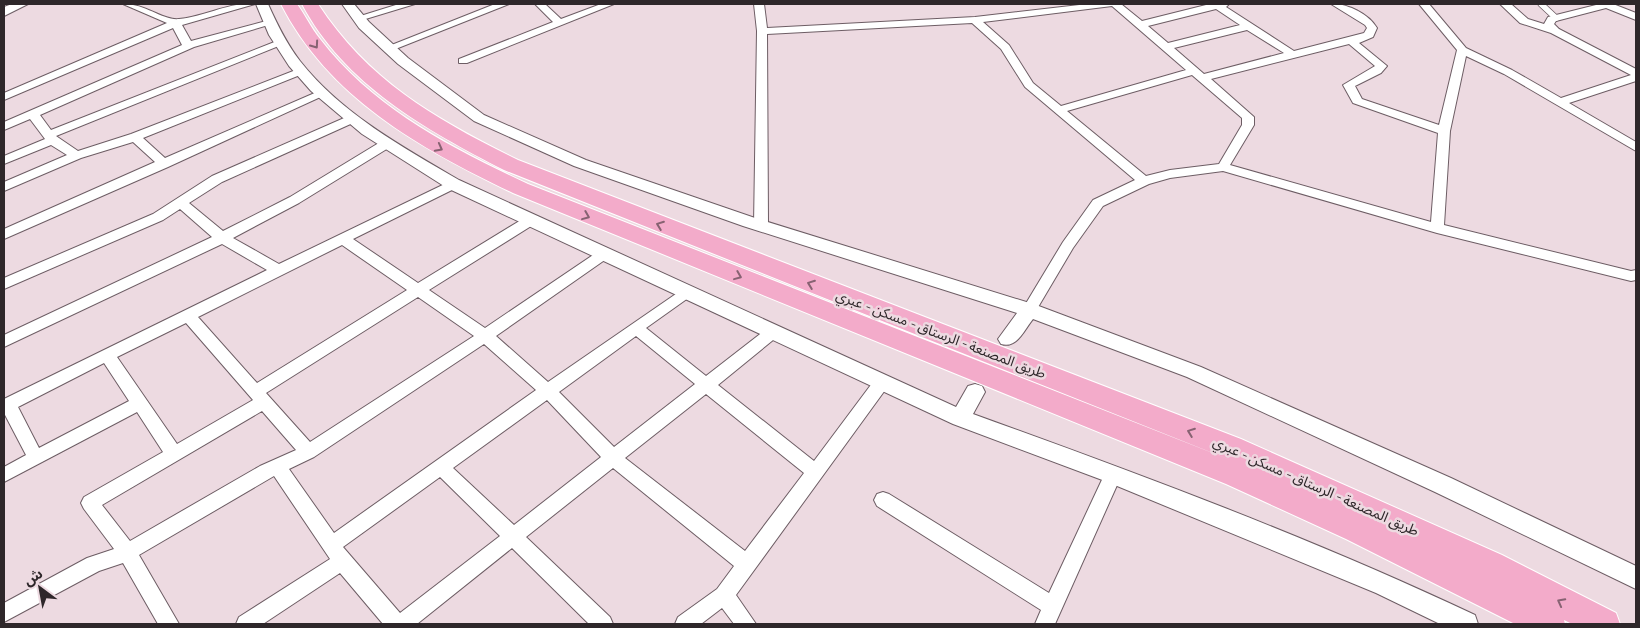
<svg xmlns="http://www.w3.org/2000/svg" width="1640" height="628" font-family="'PT Serif','Noto Sans Arabic',serif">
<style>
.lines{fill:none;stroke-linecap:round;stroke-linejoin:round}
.service-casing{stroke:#6d5d64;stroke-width:7}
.minor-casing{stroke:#6d5d64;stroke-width:2}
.tertiary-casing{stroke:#6d5d64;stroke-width:2}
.trunk-casing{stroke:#fff;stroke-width:2}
.service{stroke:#fff;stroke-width:5.5}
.minor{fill:#fff;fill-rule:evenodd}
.tertiary{fill:#fff;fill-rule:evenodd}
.trunk{fill:#f3abca;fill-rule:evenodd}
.oneway{stroke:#876272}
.labels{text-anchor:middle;stroke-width:5;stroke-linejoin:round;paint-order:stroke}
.street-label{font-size:14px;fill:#2e272a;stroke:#eddae1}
</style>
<rect width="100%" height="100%" fill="#eddae1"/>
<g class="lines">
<g class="service-casing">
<path id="service" d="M1541,4L1556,18"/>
</g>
<g class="minor-casing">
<g id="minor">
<path d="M123,4C144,3 164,21 179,19C205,17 228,2 255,4L182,25L191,41L270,20L275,23L194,47L40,115L51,130L277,41L281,40L286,43L56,136L78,151L131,134L301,68L305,69V73L143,138L165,158L317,92L321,91L327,94L168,167L4,239V229L155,162L133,142L81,158L4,191V182L67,155L51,145L4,164V156L45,139L30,119L4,130V122L182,45L173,28L4,100V93L167,23Z"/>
<path d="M399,4H415L359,21L354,18Z"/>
<path d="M495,4H509L393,50L389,51L384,48Z"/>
<path d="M535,4H545L561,19L601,4H614L467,63H459V59L553,22Z"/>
<path d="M754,4H764L767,28L975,17L1088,4H1121L1142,21L1210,4H1229L1226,7L1294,51L1364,33L1367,28L1365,25L1331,4C1347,3 1369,14 1377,28L1373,37L1359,43L1387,66L1381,73L1355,86L1362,99L1439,125L1457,50L1419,4H1429L1466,48L1512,70L1561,98L1631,75L1551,33L1520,23L1500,4H1511L1528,19L1544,24L1548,17L1600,4H1613L1636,13V20L1606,8L1556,21L1554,24L1559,29L1636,69V81L1569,103L1636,142V151L1504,74L1466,56L1450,131L1444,225L1631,271L1636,270V280L1631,281L1437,233L1223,171L1170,178L1149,184L1103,206L1073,248L1034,314H1024L1022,310L1063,242L1093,200L1135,180L1025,87L1001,49L972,23L767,34L768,225L766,228H756L754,225L757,31ZM1112,6L1186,70L1061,106L1033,83L1009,45L983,22ZM1216,9L1240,25L1168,43L1148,26ZM1247,30L1284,53L1204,74L1174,48ZM1349,44L1375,66L1343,85L1353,103L1438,133L1431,222L1230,165L1254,125V117L1211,79ZM1192,75L1242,118V125L1219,164L1170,170L1146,176L1067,111Z"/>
<path d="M351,115L355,116V122L222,182L189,203L223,231L290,197L382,141H390L392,144L390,147L299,203L233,238L279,264L453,180L458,181L459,184L458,187L353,239L418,283L526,217H536L538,220L536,223L429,290L485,328L599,251H609L611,254L609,257L496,336L548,382L686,287L691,288L693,292L691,296L646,328L706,376L768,328H778L781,332L778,336L718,385L814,461L876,378L882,376L888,378L890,382L888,386L736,595L756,624H734L722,608L701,624H675L678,617L717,589L734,566L613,468L526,537L610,617L613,624H589L512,548L417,624H383L340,573L263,624H236L239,617L330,559L274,476L139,555L179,624H158L123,563L99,571L4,622V603L87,558L114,549L84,509L81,503L84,497L163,452L137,412L4,482V467L26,455L4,413V399L267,270L222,244L4,347V335L212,237L180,209L163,220L4,289V278L153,214L212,176ZM342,245L407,290L257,383L198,317ZM418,297L474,336L310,442L266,393ZM186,323L253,400L177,444L117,357ZM636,336L695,384L614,447L559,392ZM484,344L536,390L334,533L289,469L314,457ZM104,363L129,401L39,448L18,407ZM706,394L804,473L745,551L625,458ZM547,400L601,457L514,525L453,468ZM262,411L296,450L260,466L130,541L102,505ZM440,477L500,536L400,613L343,547Z"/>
<path d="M1113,467L1119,469L1122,474L1055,624H1035L1041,610L877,506L874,500L877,494L883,492L889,494L1049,593L1107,469Z"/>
</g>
</g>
<g class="tertiary-casing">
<g id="tertiary">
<path d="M12,4H28L4,16V7Z"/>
<path d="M256,4H268C277,24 286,43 300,61C341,113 402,147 459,180L956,407L968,386L975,384L982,386L985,392L973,414C1142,475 1312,538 1475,615L1478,624H1440L1376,593L1105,481L953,424L447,188L362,134L311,91L289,66L269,35Z"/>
<path d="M342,4H354L369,22L408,58L484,115L586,160L755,218L1036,305L1201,367L1451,478L1636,566V589L1435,492L1187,377L1033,319C1024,330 1017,349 1001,344L998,339L1017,313L743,226L574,166L474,121L398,64L359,28Z"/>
</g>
</g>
<g class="trunk-casing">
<path id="trunk" d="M281,4H297C305,15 311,28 320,39C373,108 451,148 528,184L1233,461L504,170C426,130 344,84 302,4H318C369,82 437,120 518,160L1241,439L1502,555L1616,613L1620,624H1572L1564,620L1565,624H1515L1346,539L1226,484L513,193C421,149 329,98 281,4Z"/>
</g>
<use href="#service" class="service"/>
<use href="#minor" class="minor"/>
<use href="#tertiary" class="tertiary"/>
<use href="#trunk" class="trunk"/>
</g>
<defs><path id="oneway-chevron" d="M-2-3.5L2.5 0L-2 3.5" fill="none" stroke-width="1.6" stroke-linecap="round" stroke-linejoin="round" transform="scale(1.25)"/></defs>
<g class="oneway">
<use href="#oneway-chevron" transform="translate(315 45) rotate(55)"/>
<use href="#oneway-chevron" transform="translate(439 148) rotate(28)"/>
<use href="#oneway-chevron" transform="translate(586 216) rotate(22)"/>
<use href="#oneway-chevron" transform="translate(660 225) rotate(-159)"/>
<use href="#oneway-chevron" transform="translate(738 276) rotate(22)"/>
<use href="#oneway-chevron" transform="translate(811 284) rotate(-159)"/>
<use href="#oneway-chevron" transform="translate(1191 432) rotate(-159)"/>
<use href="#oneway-chevron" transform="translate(1561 602) rotate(-152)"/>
</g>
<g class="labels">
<g class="street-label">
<text transform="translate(941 334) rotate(21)" y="5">طريق المصنعة - الرستاق - مسكن - عبري</text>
<text transform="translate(1316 486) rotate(24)" y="5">طريق المصنعة - الرستاق - مسكن - عبري</text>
</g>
</g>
<rect width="1640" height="628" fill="none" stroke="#2e272a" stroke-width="10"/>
<g transform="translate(40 588) rotate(328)" stroke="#eddae1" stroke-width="4" paint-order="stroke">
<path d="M0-4L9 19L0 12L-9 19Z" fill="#2e272a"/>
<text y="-8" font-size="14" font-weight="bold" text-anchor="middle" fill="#2e272a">ش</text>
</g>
</svg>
